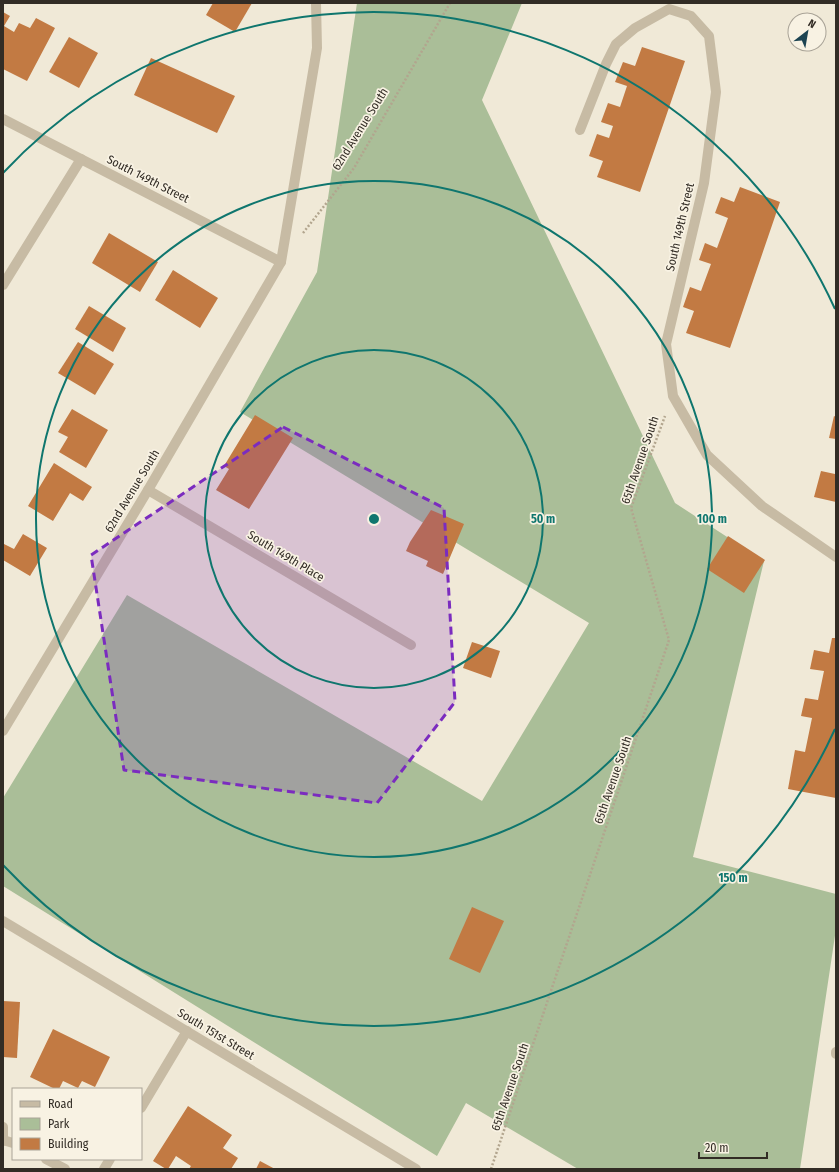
<svg xmlns="http://www.w3.org/2000/svg" width="839" height="1172" font-family="'Fira Sans Condensed',sans-serif">
<style>
.green{fill:#aabe98}
.building{fill:#c27a43}
.lines{fill:none;stroke-linecap:round;stroke-linejoin:round}
.path{stroke:#b2a58e;stroke-width:2.5;stroke-dasharray:2 2;stroke-linecap:butt}
.minor{stroke:#c7bba4;stroke-width:10}
.marked{fill:#7b2cbf;fill-opacity:0.2;stroke:#7b2cbf;stroke-width:3;stroke-dasharray:8 5;stroke-linejoin:round}
.ring{fill:none;stroke:#0f766e;stroke-width:2}
.labels{text-anchor:middle;stroke-width:3.5;stroke-linejoin:round;paint-order:stroke}
.street-label{font-size:12px;fill:#322c25;stroke:#f8f2e3}
.centre{fill:#0f766e;stroke:#f8f2e3;stroke-width:2}
.ring-label{font-size:12px;text-anchor:middle;font-weight:bold;fill:#0f766e;stroke:#f8f2e3;stroke-width:3.5;stroke-linejoin:round;paint-order:stroke}
</style>
<rect width="100%" height="100%" fill="#f0e9d7"/>
<path class="green" d="M357,3H522L482,100L675,503L764,561L693,857L836,894V929L800,1169H578L466,1103L437,1156L3,886V798L127,595L482,801L589,623L240,412L317,272Z"/>
<g class="building">
<path d="M213,3H252L235,32L206,15Z"/>
<path d="M3,12L10,16L4,26L14,32L19,23L30,28L36,18L55,28L27,81L3,69Z"/>
<path d="M69,37L98,53L79,88L49,72Z"/>
<path d="M642,47L685,61L640,192L597,177L603,161L589,156L597,134L609,138L613,126L601,122L608,103L620,107L627,86L615,82L623,62L635,66Z"/>
<path d="M151,58L235,96L217,133L134,95Z"/>
<path d="M740,187L780,202L730,348L686,333L694,311L683,307L690,287L701,291L711,264L699,260L705,243L717,248L728,218L715,213L721,197L734,202Z"/>
<path d="M109,233L158,262L140,292L92,263Z"/>
<path d="M173,270L218,298L200,328L155,300Z"/>
<path d="M89,306L126,328L113,352L75,329Z"/>
<path d="M78,342L114,364L95,395L58,373Z"/>
<path d="M72,409L108,430L86,468L59,452L68,437L58,432Z"/>
<path d="M255,415L293,438L249,509L216,490L229,469L224,466Z"/>
<path d="M834,416L836,417V439L829,438Z"/>
<path d="M54,463L92,487L83,501L70,493L53,521L28,506Z"/>
<path d="M835,470L836,502L814,497L821,471L835,474Z"/>
<path d="M431,510L464,524L443,574L426,566L428,561L406,551L410,542Z"/>
<path d="M23,534L47,548L30,576L3,560V545L4,544L14,549Z"/>
<path d="M728,536L765,560L744,593L707,569Z"/>
<path d="M832,638H836V798L788,789L795,750L805,752L812,718L801,716L805,698L818,700L824,671L810,669L814,650L829,653Z"/>
<path d="M472,642L500,651L491,678L463,668Z"/>
<path d="M472,907L504,921L480,973L449,959Z"/>
<path d="M3,1001L20,1002L17,1058L3,1057Z"/>
<path d="M53,1029L110,1057L95,1087L82,1081L78,1088L63,1081L59,1089H55L30,1077Z"/>
<path d="M188,1106L232,1135L223,1148L238,1158L231,1169H189L191,1166L176,1156L168,1169H166L153,1161Z"/>
<path d="M260,1161L275,1169H256Z"/>
</g>
<g class="lines">
<g class="path">
<path d="M303,233L354,168L450,3"/>
<path d="M491,1169L669,640L631,508L665,416"/>
</g>
<g class="minor">
<path d="M3,119L281,262"/>
<path d="M580,130L606,64L616,44L635,28L669,9L691,16L709,36L716,92L704,183L666,344L673,396L707,455L762,506L836,557"/>
<path d="M3,285L81,159"/>
<path d="M148,490L411,645"/>
<path d="M3,731L148,490L281,262L317,48L316,3"/>
<path d="M3,921L416,1169"/>
<path d="M836,1052V1054"/>
<path d="M141,1108L187,1031"/>
<path d="M3,1127V1141"/>
<path d="M3,1140L13,1143"/>
<path d="M46,1159L65,1169"/>
<path d="M104,1169L110,1159"/>
</g>
</g>
<path class="marked" d="M283,427L444,508L455,702L377,803L124,770L91,555Z"/>
<g class="ring">
<circle cx="374" cy="519" r="169"/>
<circle cx="374" cy="519" r="338"/>
<path d="M835 729A507 507 0 0 1 3 865M3 173A507 507 0 0 1 835 309"/>
</g>
<g class="labels">
<g class="street-label">
<text transform="translate(360 129) rotate(-58)" y="4">62nd Avenue South</text>
<text transform="translate(148 179) rotate(27)" y="4">South 149th Street</text>
<text transform="translate(680 227) rotate(-77)" y="4">South 149th Street</text>
<text transform="translate(640 460) rotate(-71)" y="4">65th Avenue South</text>
<text transform="translate(132 491) rotate(-59)" y="4">62nd Avenue South</text>
<text transform="translate(286 556) rotate(31)" y="4">South 149th Place</text>
<text transform="translate(613 780) rotate(-71)" y="4">65th Avenue South</text>
<text transform="translate(216 1034) rotate(31)" y="4">South 151st Street</text>
<text transform="translate(510 1087) rotate(-71)" y="4">65th Avenue South</text>
</g>
</g>
<circle cx="374" cy="519" r="6" class="centre"/>
<g class="ring-label">
<text x="543" y="523">50 m</text>
<text x="712" y="523">100 m</text>
<text x="733" y="882">150 m</text>
</g>
<rect width="839" height="1172" fill="none" stroke="#322c25" stroke-width="8"/>
<rect x="12" y="1088" width="130" height="72" fill="#f8f2e3" stroke="#a9a397"/>
<rect x="20" y="1101" width="20" height="6" fill="#c7bba4" stroke="#a9a397"/>
<text x="48" y="1108" font-size="12" fill="#322c25">Road</text>
<rect x="20" y="1118" width="20" height="12" fill="#aabe98" stroke="#a9a397"/>
<text x="48" y="1128" font-size="12" fill="#322c25">Park</text>
<rect x="20" y="1138" width="20" height="12" fill="#c27a43" stroke="#a9a397"/>
<text x="48" y="1148" font-size="12" fill="#322c25">Building</text>
<g transform="translate(807 32) rotate(31)"><circle r="19" fill="#f8f2e3" stroke="#a9a397"/>
<path d="M0-3L7 15L0 10L-7 15Z" fill="#1d4452"/>
<text y="-6" font-size="11" font-weight="bold" text-anchor="middle" fill="#322c25">N</text>
</g>
<path d="M699 1152v6h68v-6" fill="none" stroke="#322c25" stroke-width="2"/>
<text x="705" y="1152" font-size="12" fill="#322c25" stroke="#f8f2e3" stroke-width="3" paint-order="stroke">20 m</text>
</svg>
